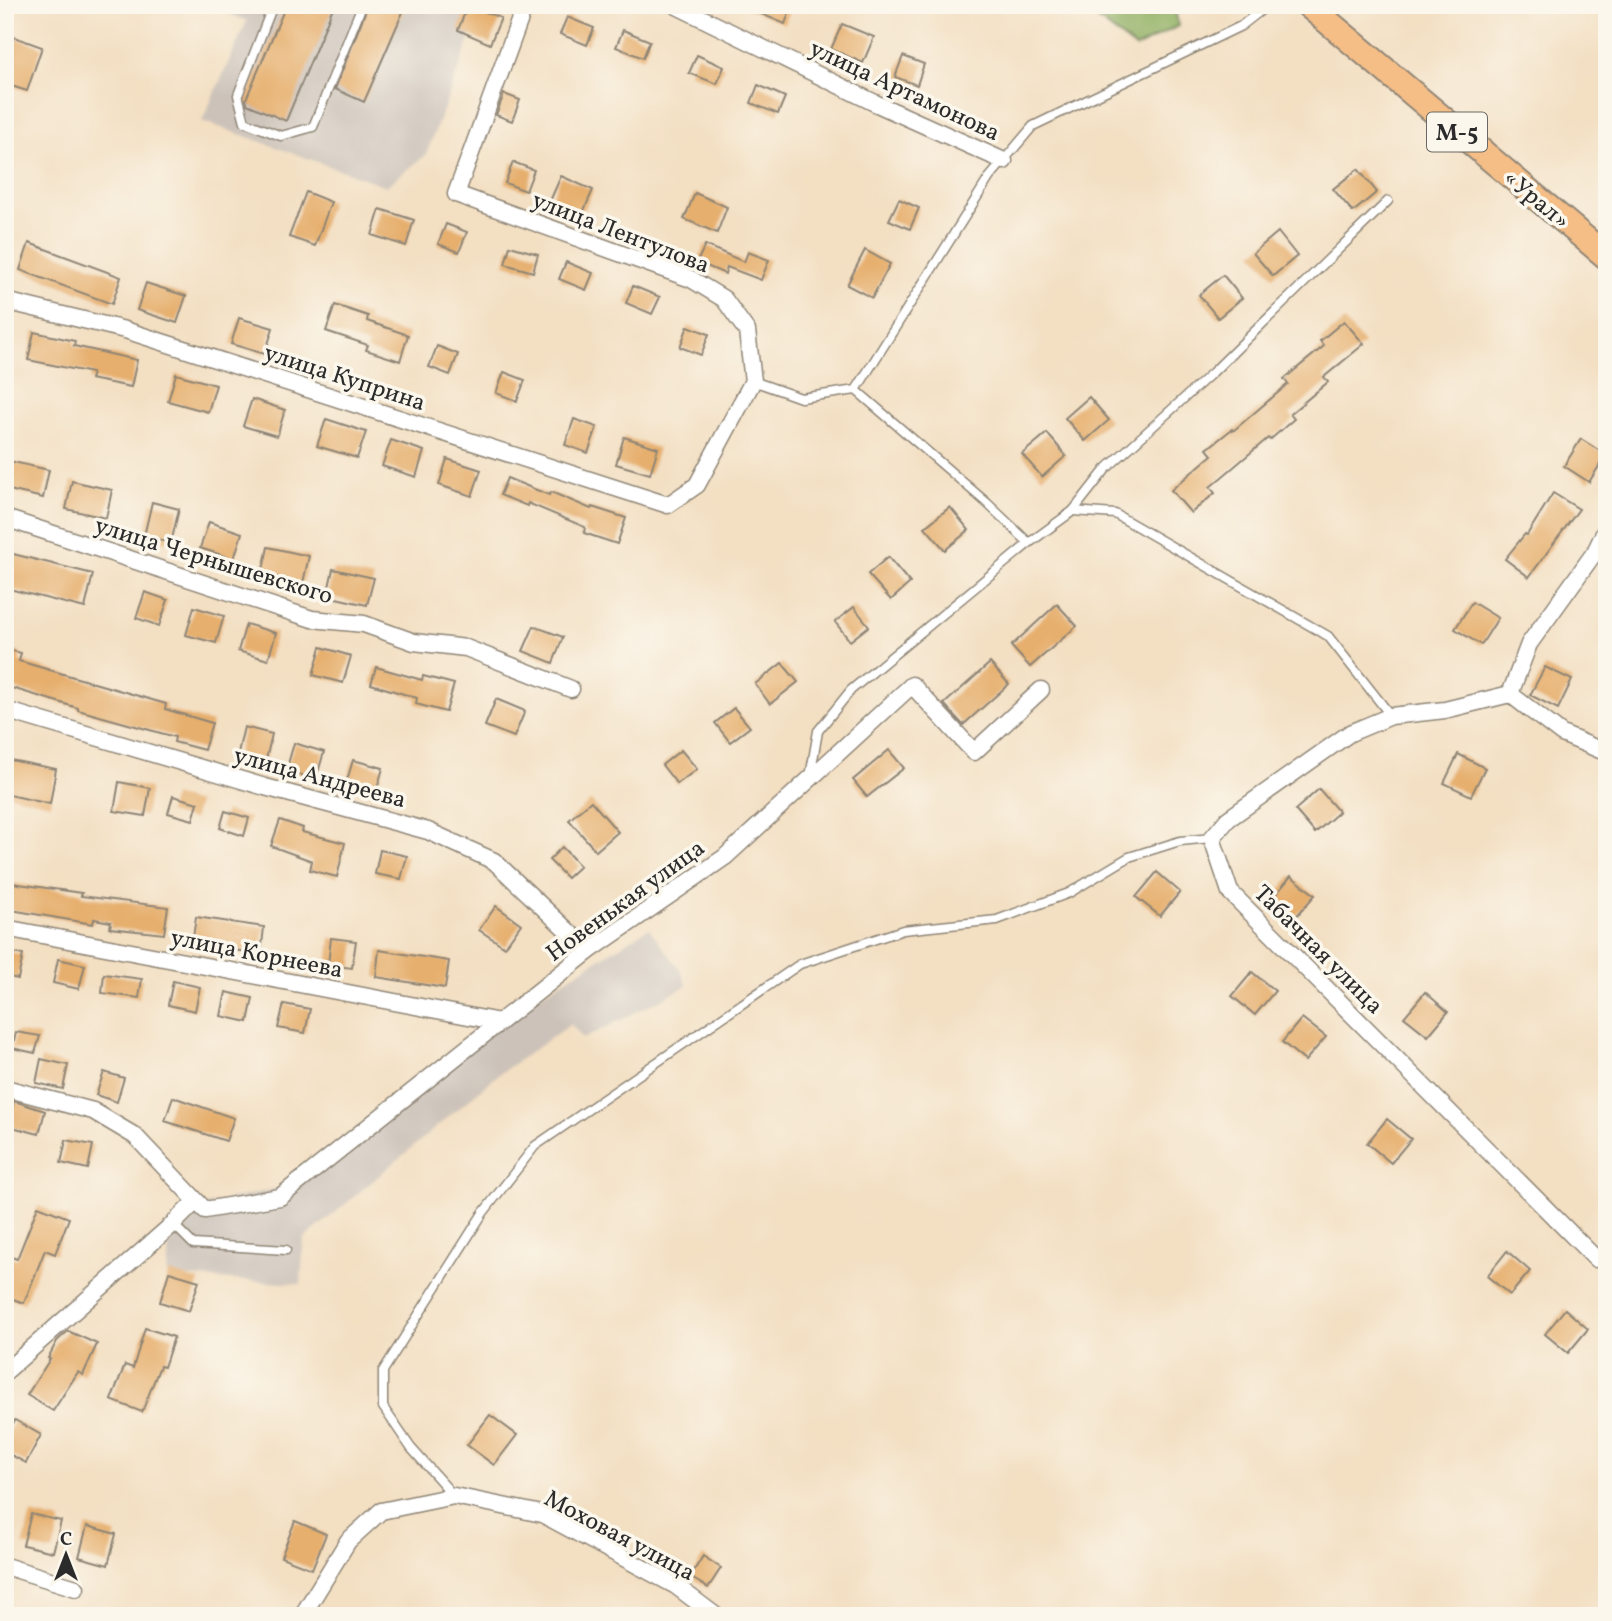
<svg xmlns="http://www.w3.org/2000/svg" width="1612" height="1621" font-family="Vollkorn,serif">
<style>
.industrial{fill:#ccc2b9}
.forest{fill:#90af62;stroke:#5e6d46;stroke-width:2}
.building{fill:#e6af6d}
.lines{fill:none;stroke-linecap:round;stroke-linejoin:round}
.service-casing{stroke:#8f8576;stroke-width:11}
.minor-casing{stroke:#8f8576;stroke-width:19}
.trunk-casing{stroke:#8f8576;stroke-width:28}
.service{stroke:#fff;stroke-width:8}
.minor{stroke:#fff;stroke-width:16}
.trunk{stroke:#f6be87;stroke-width:24}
.labels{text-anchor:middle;stroke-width:7;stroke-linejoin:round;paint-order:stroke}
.shield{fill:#fbf7ec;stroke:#696865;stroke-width:2}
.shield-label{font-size:23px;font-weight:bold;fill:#2b2b2b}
.street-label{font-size:24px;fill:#2b2b2b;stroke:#fbf7ec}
</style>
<rect width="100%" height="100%" fill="#fbf7ec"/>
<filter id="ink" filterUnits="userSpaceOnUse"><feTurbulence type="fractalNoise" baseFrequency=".0143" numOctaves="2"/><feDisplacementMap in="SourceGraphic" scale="14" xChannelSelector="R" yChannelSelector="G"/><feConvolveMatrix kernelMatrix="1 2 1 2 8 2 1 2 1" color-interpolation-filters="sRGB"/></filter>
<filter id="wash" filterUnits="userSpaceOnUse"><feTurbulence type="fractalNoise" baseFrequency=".00686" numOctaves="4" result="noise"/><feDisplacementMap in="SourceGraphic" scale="28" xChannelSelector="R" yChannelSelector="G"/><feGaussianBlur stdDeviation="1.57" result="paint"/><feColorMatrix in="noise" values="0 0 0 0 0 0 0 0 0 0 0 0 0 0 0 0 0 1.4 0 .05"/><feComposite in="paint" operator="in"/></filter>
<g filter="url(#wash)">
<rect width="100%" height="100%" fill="#f3dfc2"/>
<g class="industrial">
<path d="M208,5H483L426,155L386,186L202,121L247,21Z"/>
<path d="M649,928L681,971L687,986L583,1039L571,1024L499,1074L304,1239L301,1284L167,1276L169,1243L209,1204L292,1185L465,1042Z"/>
</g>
<path class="forest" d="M1079,5H1166L1176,13L1178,26L1136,48Z"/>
<g id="blocks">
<g class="building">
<path d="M286,5H334L286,121L247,104L246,99Z"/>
<path d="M368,5H406L364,102L335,89Z"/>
<path d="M468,5L501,18L490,44L458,30Z"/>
<path d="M740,5H792L785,24Z"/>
<path d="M567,17L594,28L587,45L560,34Z"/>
<path d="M842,24L874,37L863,63L831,49Z"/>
<path d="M623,30L650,41L643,58L616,47Z"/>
<path d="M14,37L42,47L27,91L5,84V61Z"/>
<path d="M697,55L724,67L717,84L689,73Z"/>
<path d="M903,56L924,64L917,85L895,77Z"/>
<path d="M758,85L785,97L778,114L751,103Z"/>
<path d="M504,94L520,100L512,121L496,115Z"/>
<path d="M513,162L534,170L526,191L505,183Z"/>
<path d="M1358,169L1377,192L1353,212L1333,189Z"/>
<path d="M561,176L593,190L582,215L550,201Z"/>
<path d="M306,192L331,202L315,246L289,237Z"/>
<path d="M695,193L727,207L717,233L684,219Z"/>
<path d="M899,199L919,208L910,229L889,220Z"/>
<path d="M380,209L414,220L406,246L372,235Z"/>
<path d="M446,224L467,232L459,252L438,244Z"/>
<path d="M1278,232L1297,256L1273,276L1253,253Z"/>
<path d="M29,243L121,277L112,304L20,270Z"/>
<path d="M705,245L744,262L748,252L769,260L761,280L727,267L725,274L697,262Z"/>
<path d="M510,246L538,254L533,272L505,264Z"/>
<path d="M865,250L890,264L872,298L847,285Z"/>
<path d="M566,262L593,273L586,290L559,279Z"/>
<path d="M1223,275L1242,298L1218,318L1199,295Z"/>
<path d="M146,283L186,296L177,323L137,310Z"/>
<path d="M633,286L660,297L652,314L626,303Z"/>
<path d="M335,305L368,316L367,321L408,335L400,361L366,350L368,345L326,331Z"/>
<path d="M239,318L273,328L265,354L231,344Z"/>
<path d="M1344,321L1364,344L1324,377L1328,382L1290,414L1294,419L1270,440L1268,438L1210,487L1215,493L1191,513L1171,490L1212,455L1207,449L1232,429L1233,431L1288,384L1284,379L1324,346L1320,341Z"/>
<path d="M688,326L709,334L701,355L680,347Z"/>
<path d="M34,332L75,341L74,346L137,360L131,387L90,379L92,373L28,360Z"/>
<path d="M437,346L458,354L450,375L429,367Z"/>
<path d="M504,372L525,380L517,401L496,393Z"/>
<path d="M176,374L216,385L208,412L168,401Z"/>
<path d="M1089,397L1109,420L1085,441L1065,418Z"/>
<path d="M252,399L285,410L277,436L243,426Z"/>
<path d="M326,419L366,432L357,458L317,446Z"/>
<path d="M574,419L597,427L588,453L565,445Z"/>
<path d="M1047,433L1066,456L1042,477L1022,454Z"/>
<path d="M624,437L658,448L650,474L616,464Z"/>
<path d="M1581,439L1606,455L1589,482L1564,466Z"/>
<path d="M391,440L424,451L416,477L382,466Z"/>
<path d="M447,459L481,470L472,496L439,485Z"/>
<path d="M9,461L49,470L43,498L5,489Z"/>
<path d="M507,478L549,495L551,492L591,509L592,507L626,518L617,544L584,533L585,527L528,503L527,506L500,495Z"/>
<path d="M72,481L112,490L106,518L66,509Z"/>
<path d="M1553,493L1579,509L1529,577L1505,559L1525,534L1527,535Z"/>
<path d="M152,502L179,509L171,543L144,536Z"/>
<path d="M950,507L969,530L945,550L925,527Z"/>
<path d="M209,522L242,533L234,559L200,548Z"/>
<path d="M268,547L309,556L303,583L262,574Z"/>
<path d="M5,552L93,574L85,608L5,588Z"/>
<path d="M888,557L910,583L891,600L868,574Z"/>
<path d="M333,569L374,578L367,605L327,596Z"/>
<path d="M145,592L168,600L159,626L136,618Z"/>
<path d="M1472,602L1498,618L1481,645L1455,629Z"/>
<path d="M1057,604L1077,626L1030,667L1011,646Z"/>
<path d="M194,607L224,616L216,643L186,635Z"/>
<path d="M854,607L869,626L850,641L835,622Z"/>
<path d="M246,624L276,633L268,660L238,651Z"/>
<path d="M534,626L563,637L553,663L523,651Z"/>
<path d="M321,647L351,656L343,683L313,675Z"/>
<path d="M5,649L21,653L19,661L166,704L165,709L212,723L204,750L174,742L175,737L78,710V708L5,686Z"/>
<path d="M782,663L798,682L770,704L755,684Z"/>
<path d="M990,663L1009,684L963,725L944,704Z"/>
<path d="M376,667L422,680L423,676L454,684L446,712L416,704L417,698L371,684Z"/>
<path d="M1545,667L1572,680L1558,709L1530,695Z"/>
<path d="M496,699L525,711L514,737L485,726Z"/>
<path d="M734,708L750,727L730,742L715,723Z"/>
<path d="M244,727L272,734L265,764L237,757Z"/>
<path d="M294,743L324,752L316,779L286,771Z"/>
<path d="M681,750L697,769L677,784L662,765Z"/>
<path d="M889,750L904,768L867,797L853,780Z"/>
<path d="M1458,754L1485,768L1471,796L1444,783Z"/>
<path d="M5,759L56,769L50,804L5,794Z"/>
<path d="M353,760L383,768L375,796L345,787Z"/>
<path d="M119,782L150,788L145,816L114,811Z"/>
<path d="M1319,789L1339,812L1315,833L1295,810Z"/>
<path d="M173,796L198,803L193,820L168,813Z"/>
<path d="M591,801L618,832L596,851L569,820Z"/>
<path d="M225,811L249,818L244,836L220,828Z"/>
<path d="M280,820L303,828L302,832L345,843L337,877L310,870L312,861L271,846Z"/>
<path d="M562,847L580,866L567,878L549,860Z"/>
<path d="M380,850L407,856L401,879L375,874Z"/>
<path d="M1157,872L1180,892L1160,916L1136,897Z"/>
<path d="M1291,876L1315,895L1294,919L1271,900Z"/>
<path d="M5,882L82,893L81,896L168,907L164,934L110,928L111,922L94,919L93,924L5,909Z"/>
<path d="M496,906L521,924L505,947L479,930Z"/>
<path d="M196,917L264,927L261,954L192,944Z"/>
<path d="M331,938L356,941L352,968L328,965Z"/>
<path d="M379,950L449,961L445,988L376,977Z"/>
<path d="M5,951L23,955L18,979L5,976Z"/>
<path d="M58,959L85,965L79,989L53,983Z"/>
<path d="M1252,972L1275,991L1255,1015L1232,996Z"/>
<path d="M104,974L142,979L139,998L102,993Z"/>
<path d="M173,981L200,987L195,1011L168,1005Z"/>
<path d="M226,992L253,998L248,1022L221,1016Z"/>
<path d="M1425,992L1448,1012L1428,1036L1404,1017Z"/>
<path d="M284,1004L310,1009L305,1033L278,1028Z"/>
<path d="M1302,1018L1326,1037L1305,1061L1282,1042Z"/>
<path d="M16,1032L40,1036L35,1053L12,1048Z"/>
<path d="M41,1059L68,1065L63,1089L36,1083Z"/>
<path d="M104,1072L124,1078L117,1102L96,1095Z"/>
<path d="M173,1097L234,1118L226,1141L165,1121Z"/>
<path d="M14,1101L45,1111L39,1134L8,1126Z"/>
<path d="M1387,1119L1411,1139L1391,1163L1367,1143Z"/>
<path d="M66,1140L93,1145L88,1169L61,1163Z"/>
<path d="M38,1206L69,1218L55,1254L45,1250L24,1303L5,1296V1255L17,1259Z"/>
<path d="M1507,1251L1530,1271L1510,1295L1487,1276Z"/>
<path d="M169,1272L199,1281L189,1311L160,1302Z"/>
<path d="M1565,1309L1588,1329L1568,1353L1545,1334Z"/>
<path d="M145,1328L174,1337L164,1367L160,1366L142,1412L111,1400L125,1365L133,1368Z"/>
<path d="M68,1331L97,1344L83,1375L78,1372L53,1411L27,1395L50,1359L48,1358L57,1341Z"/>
<path d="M490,1415L517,1435L494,1465L467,1445Z"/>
<path d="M15,1420L41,1435L26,1463L5,1452V1437Z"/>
<path d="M31,1514L61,1521L53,1552L23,1545Z"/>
<path d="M295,1521L326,1534L312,1569L281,1557Z"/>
<path d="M87,1526L116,1534L108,1565L79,1557Z"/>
<path d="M703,1556L721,1568L708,1588L690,1577Z"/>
</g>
</g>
</g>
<g filter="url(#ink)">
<use href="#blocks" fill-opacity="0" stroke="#8f8576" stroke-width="2"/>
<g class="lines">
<g class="service-casing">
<g id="service">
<path d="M273,5L238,95L245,122L281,136L313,127L362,5"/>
<path d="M753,381L801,398L856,390L989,178L1033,126L1241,26L1268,5"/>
<path d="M856,390L987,503L1029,543"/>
<path d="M1073,511L1106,469L1213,372L1388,201"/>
<path d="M810,777L818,731L851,690L1029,543L1073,511L1115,514L1328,636L1391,716"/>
<path d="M173,1224L193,1244L286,1250"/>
<path d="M454,1496L411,1448L383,1407V1371L483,1213L535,1146L800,964L903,930L997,920L1069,893L1129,857L1180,841L1212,838"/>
</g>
</g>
<g class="minor-casing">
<g id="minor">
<path d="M675,5L875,103L1004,161"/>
<path d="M5,301L125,330L668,505L697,485L753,381L747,331L724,299L691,279L456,194L525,5"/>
<path d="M5,518L312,619L364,624L414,642L466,648L571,689"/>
<path d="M1607,527L1595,552L1529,644L1510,694L1562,734L1607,753"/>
<path d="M1510,694L1445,710L1391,716L1350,733L1228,819L1212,838L1230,892L1596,1259"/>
<path d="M5,710L265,787L428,831L494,861L589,951"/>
<path d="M5,928L500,1022"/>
<path d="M5,1088L93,1111L135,1136L205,1210L280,1197L589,951L725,857L912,685L974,752L1041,690"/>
<path d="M5,1372L173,1224L196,1201"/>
<path d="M5,1566L76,1588"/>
<path d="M302,1616L348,1541L381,1511L454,1496L542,1514L676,1586L716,1616"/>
</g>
</g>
<g class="trunk-casing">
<path id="trunk" d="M1308,5L1607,257"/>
</g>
<use href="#service" class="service"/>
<use href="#minor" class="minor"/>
<use href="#trunk" class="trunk"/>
</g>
</g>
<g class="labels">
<rect class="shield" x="1427" y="112.5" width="60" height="39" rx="5"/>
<g class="shield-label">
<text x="1457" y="140">М-5</text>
</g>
<g class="street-label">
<text transform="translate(905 90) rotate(25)" y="8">улица Артамонова</text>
<text transform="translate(1537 199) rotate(40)" y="8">«Урал»</text>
<text transform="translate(621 232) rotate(21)" y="8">улица Лентулова</text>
<text transform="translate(345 377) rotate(18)" y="8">улица Куприна</text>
<text transform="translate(214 560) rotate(17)" y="8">улица Чернышевского</text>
<text transform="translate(320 777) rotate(15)" y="8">улица Андреева</text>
<text transform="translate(625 900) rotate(-36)" y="8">Новенькая улица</text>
<text transform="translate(1319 949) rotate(45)" y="8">Табачная улица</text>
<text transform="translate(257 953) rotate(11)" y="8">улица Корнеева</text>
<text transform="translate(620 1535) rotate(28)" y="8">Моховая улица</text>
</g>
</g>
<rect width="1612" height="1621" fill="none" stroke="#fbf7ec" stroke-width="28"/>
<g transform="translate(66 1555)" stroke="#fbf7ec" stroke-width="5" paint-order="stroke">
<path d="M0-5L12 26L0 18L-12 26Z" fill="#2b2b2b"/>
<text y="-10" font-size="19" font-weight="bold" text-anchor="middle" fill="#2b2b2b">С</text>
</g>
</svg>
